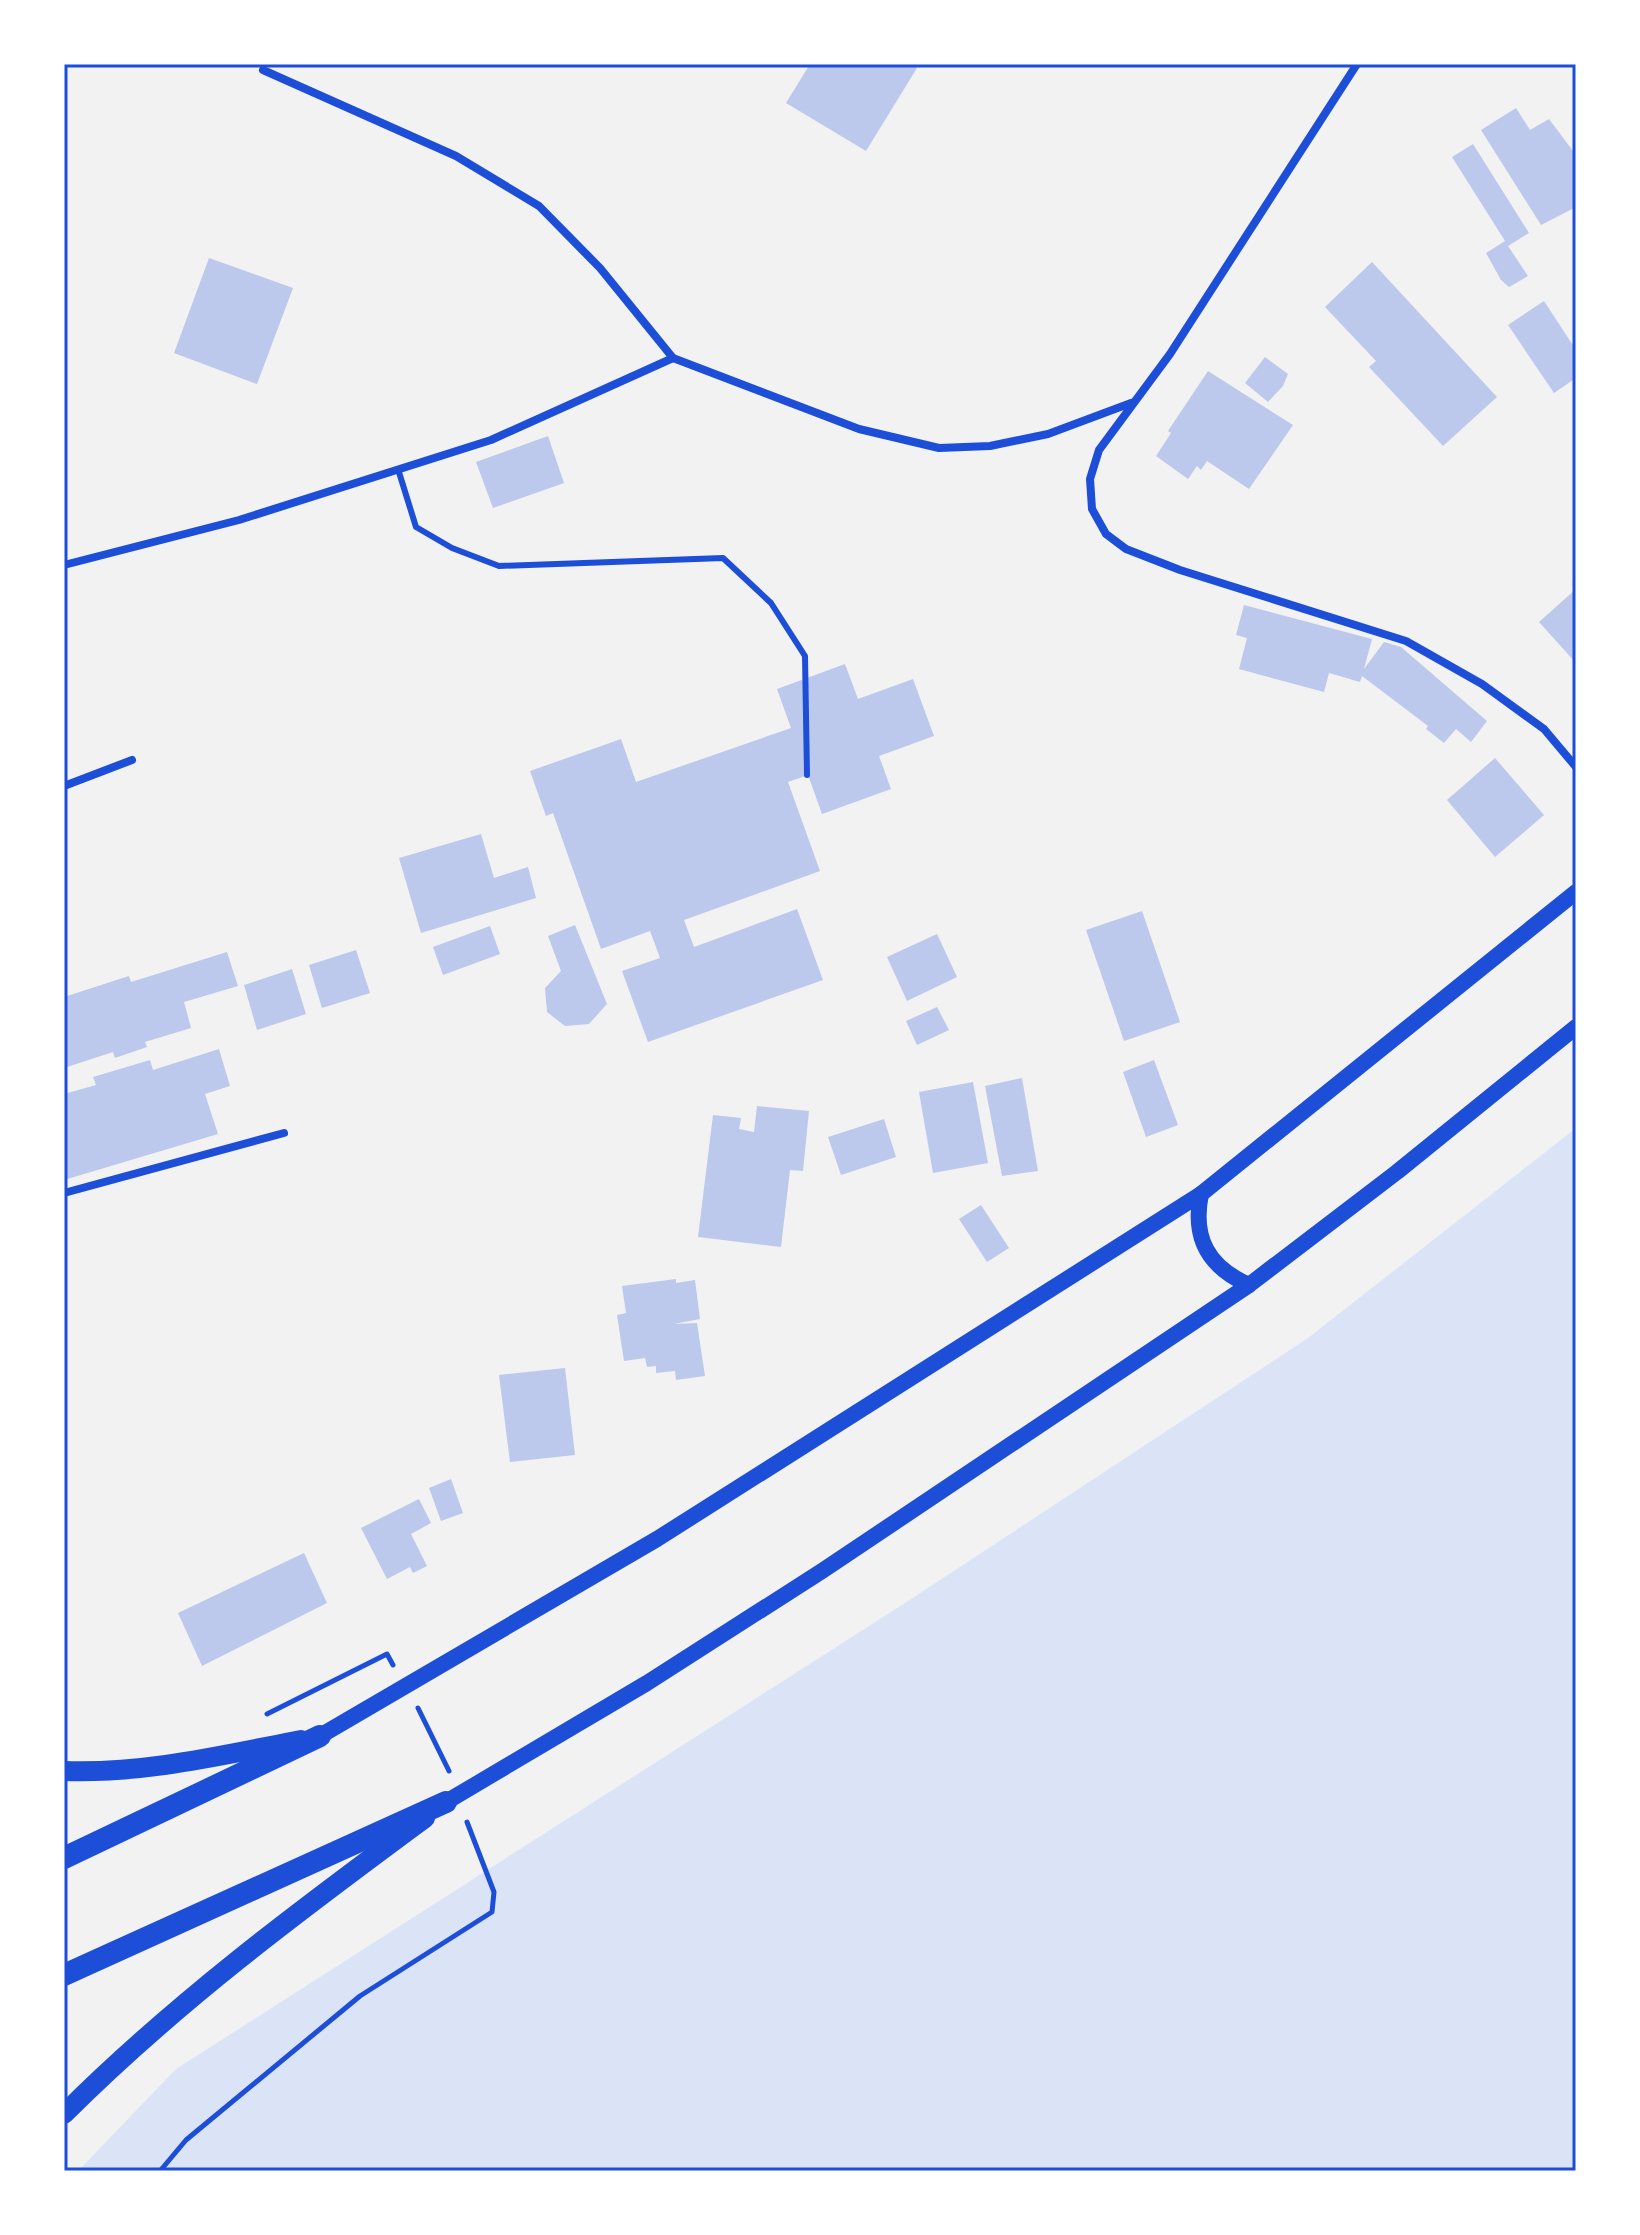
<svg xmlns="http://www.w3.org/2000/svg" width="1640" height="2235" font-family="'DM Sans',sans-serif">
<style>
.green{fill:#dbe4f7}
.building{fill:#bdc9ec}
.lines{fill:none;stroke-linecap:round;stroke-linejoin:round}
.path{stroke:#1d4ed8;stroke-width:5}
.service{stroke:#1d4ed8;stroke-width:6}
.minor{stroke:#1d4ed8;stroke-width:8}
.secondary{stroke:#1d4ed8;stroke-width:16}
.primary{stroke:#1d4ed8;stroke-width:20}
.trunk{stroke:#1d4ed8;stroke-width:22}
.neatline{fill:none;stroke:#1d4ed8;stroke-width:3}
</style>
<rect width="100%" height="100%" fill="#f2f2f2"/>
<path class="green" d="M1576,1128V2171H78L176,2069L905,1603L1308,1338Z"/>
<g class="building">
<path d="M810,64H911L917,68L866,151L786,103Z"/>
<path d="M1516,108L1530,130L1549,119L1576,155V207L1541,225L1481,130Z"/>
<path d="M1473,144L1529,233L1508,246L1528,276L1509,287L1501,280L1486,253L1505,241L1452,157Z"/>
<path d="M209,258L293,288L257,384L174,353Z"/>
<path d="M1372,262L1497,397L1443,446L1369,367L1376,361L1325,307Z"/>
<path d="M1544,301L1576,350V378L1554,393L1508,325Z"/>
<path d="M1265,357L1288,374L1283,386L1268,402L1245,383Z"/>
<path d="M1208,371L1293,425L1249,489L1207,461L1201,470L1197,466L1188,479L1156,456L1171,433L1168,431Z"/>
<path d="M548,436L564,483L493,508L476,462Z"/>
<path d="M1576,580V663L1539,622L1576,589L1572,584Z"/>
<path d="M1244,605L1372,639L1364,669L1384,642L1401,647L1487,721L1471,742L1456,729L1444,743L1426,729L1428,726L1362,676L1360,682L1329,673L1324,692L1239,669L1247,638L1236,635Z"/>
<path d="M845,664L858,699L913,679L934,736L879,756L891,789L822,814L808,775L788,782L820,871L684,920L694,947L797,909L823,980L648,1042L622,971L660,958L650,931L601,949L553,813L546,816L530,771L621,739L636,782L791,728L777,689Z"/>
<path d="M1495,758L1544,815L1495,857L1447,800Z"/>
<path d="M481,834L494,878L528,867L536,898L421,933L399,858Z"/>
<path d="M1142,911L1180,1022L1124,1041L1086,930Z"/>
<path d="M575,925L607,1004L589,1024L565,1026L547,1012L545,988L561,971L548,936Z"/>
<path d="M490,926L500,954L443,975L433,947Z"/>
<path d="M937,934L957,977L907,1001L887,957Z"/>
<path d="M356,950L370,993L322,1008L309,965Z"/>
<path d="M227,952L238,986L184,1002L191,1028L145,1042L147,1047L115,1058L113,1052L64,1068V997L129,976L131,982Z"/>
<path d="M292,969L306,1014L257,1030L244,985Z"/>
<path d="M937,1007L949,1030L917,1045L906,1021Z"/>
<path d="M219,1049L230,1086L205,1094L218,1134L64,1180V1094L96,1085L93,1077L150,1060L153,1070Z"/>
<path d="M1154,1060L1178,1125L1146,1137L1123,1072Z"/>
<path d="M1022,1078L1038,1171L1002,1176L985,1086Z"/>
<path d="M973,1082L988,1163L933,1173L919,1092Z"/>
<path d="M757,1106L809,1111L803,1171L790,1170L781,1247L698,1237L713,1115L741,1118L739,1129L754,1132Z"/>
<path d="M884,1119L896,1157L841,1175L828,1137Z"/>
<path d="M981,1205L1009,1248L987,1262L959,1219Z"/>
<path d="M676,1279V1283L695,1280L700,1319L674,1324L697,1323L705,1376L676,1380L675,1371L656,1373V1366L647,1367L645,1358L624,1361L617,1315L626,1313L622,1286Z"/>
<path d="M565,1368L575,1455L510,1462L499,1375Z"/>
<path d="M451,1479L463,1513L441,1521L429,1488Z"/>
<path d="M419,1499L431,1523L411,1534L427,1566L413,1573L410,1567L387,1579L361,1528Z"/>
<path d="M304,1553L327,1603L202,1666L178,1613Z"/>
</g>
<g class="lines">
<g class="path">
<path d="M418,1708L449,1771"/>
<path d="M267,1714L387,1654L393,1665"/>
<path d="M160,2171L186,2140L360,1996L492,1912L494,1892L467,1822"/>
</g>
<path class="service" d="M398,469L416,527L452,548L499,566L723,558L771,603L805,656L807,775"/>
<g class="minor">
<path d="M1357,64L1170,354L1099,450L1090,479L1092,509L1106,534L1126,549L1180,570L1406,641L1482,684L1544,729L1576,767"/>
<path d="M263,70L456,156L539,206L600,268L673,358L859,429L939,448L990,446L1048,434L1131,403"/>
<path d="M64,565L239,520L491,440L673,358"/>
<path d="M64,786L132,760"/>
<path d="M64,1193L284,1133"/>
</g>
<g class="secondary">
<path d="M1201,1194C1192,1238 1208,1267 1249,1285"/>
<path d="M320,1736L657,1539L1201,1194L1576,892"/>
<path d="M446,1802L647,1683L822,1571L1249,1285L1397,1172L1576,1027"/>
</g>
<g class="primary">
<path d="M64,1771C144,1774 223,1755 301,1740"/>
<path d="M64,2114C175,2003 299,1911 425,1818"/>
</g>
<g class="trunk">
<path d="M64,1858L320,1736"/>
<path d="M64,1975L446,1802"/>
</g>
</g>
<rect width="1640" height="2235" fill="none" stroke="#ffffff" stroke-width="132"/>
<rect x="66" y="66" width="1508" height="2103" class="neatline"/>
</svg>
